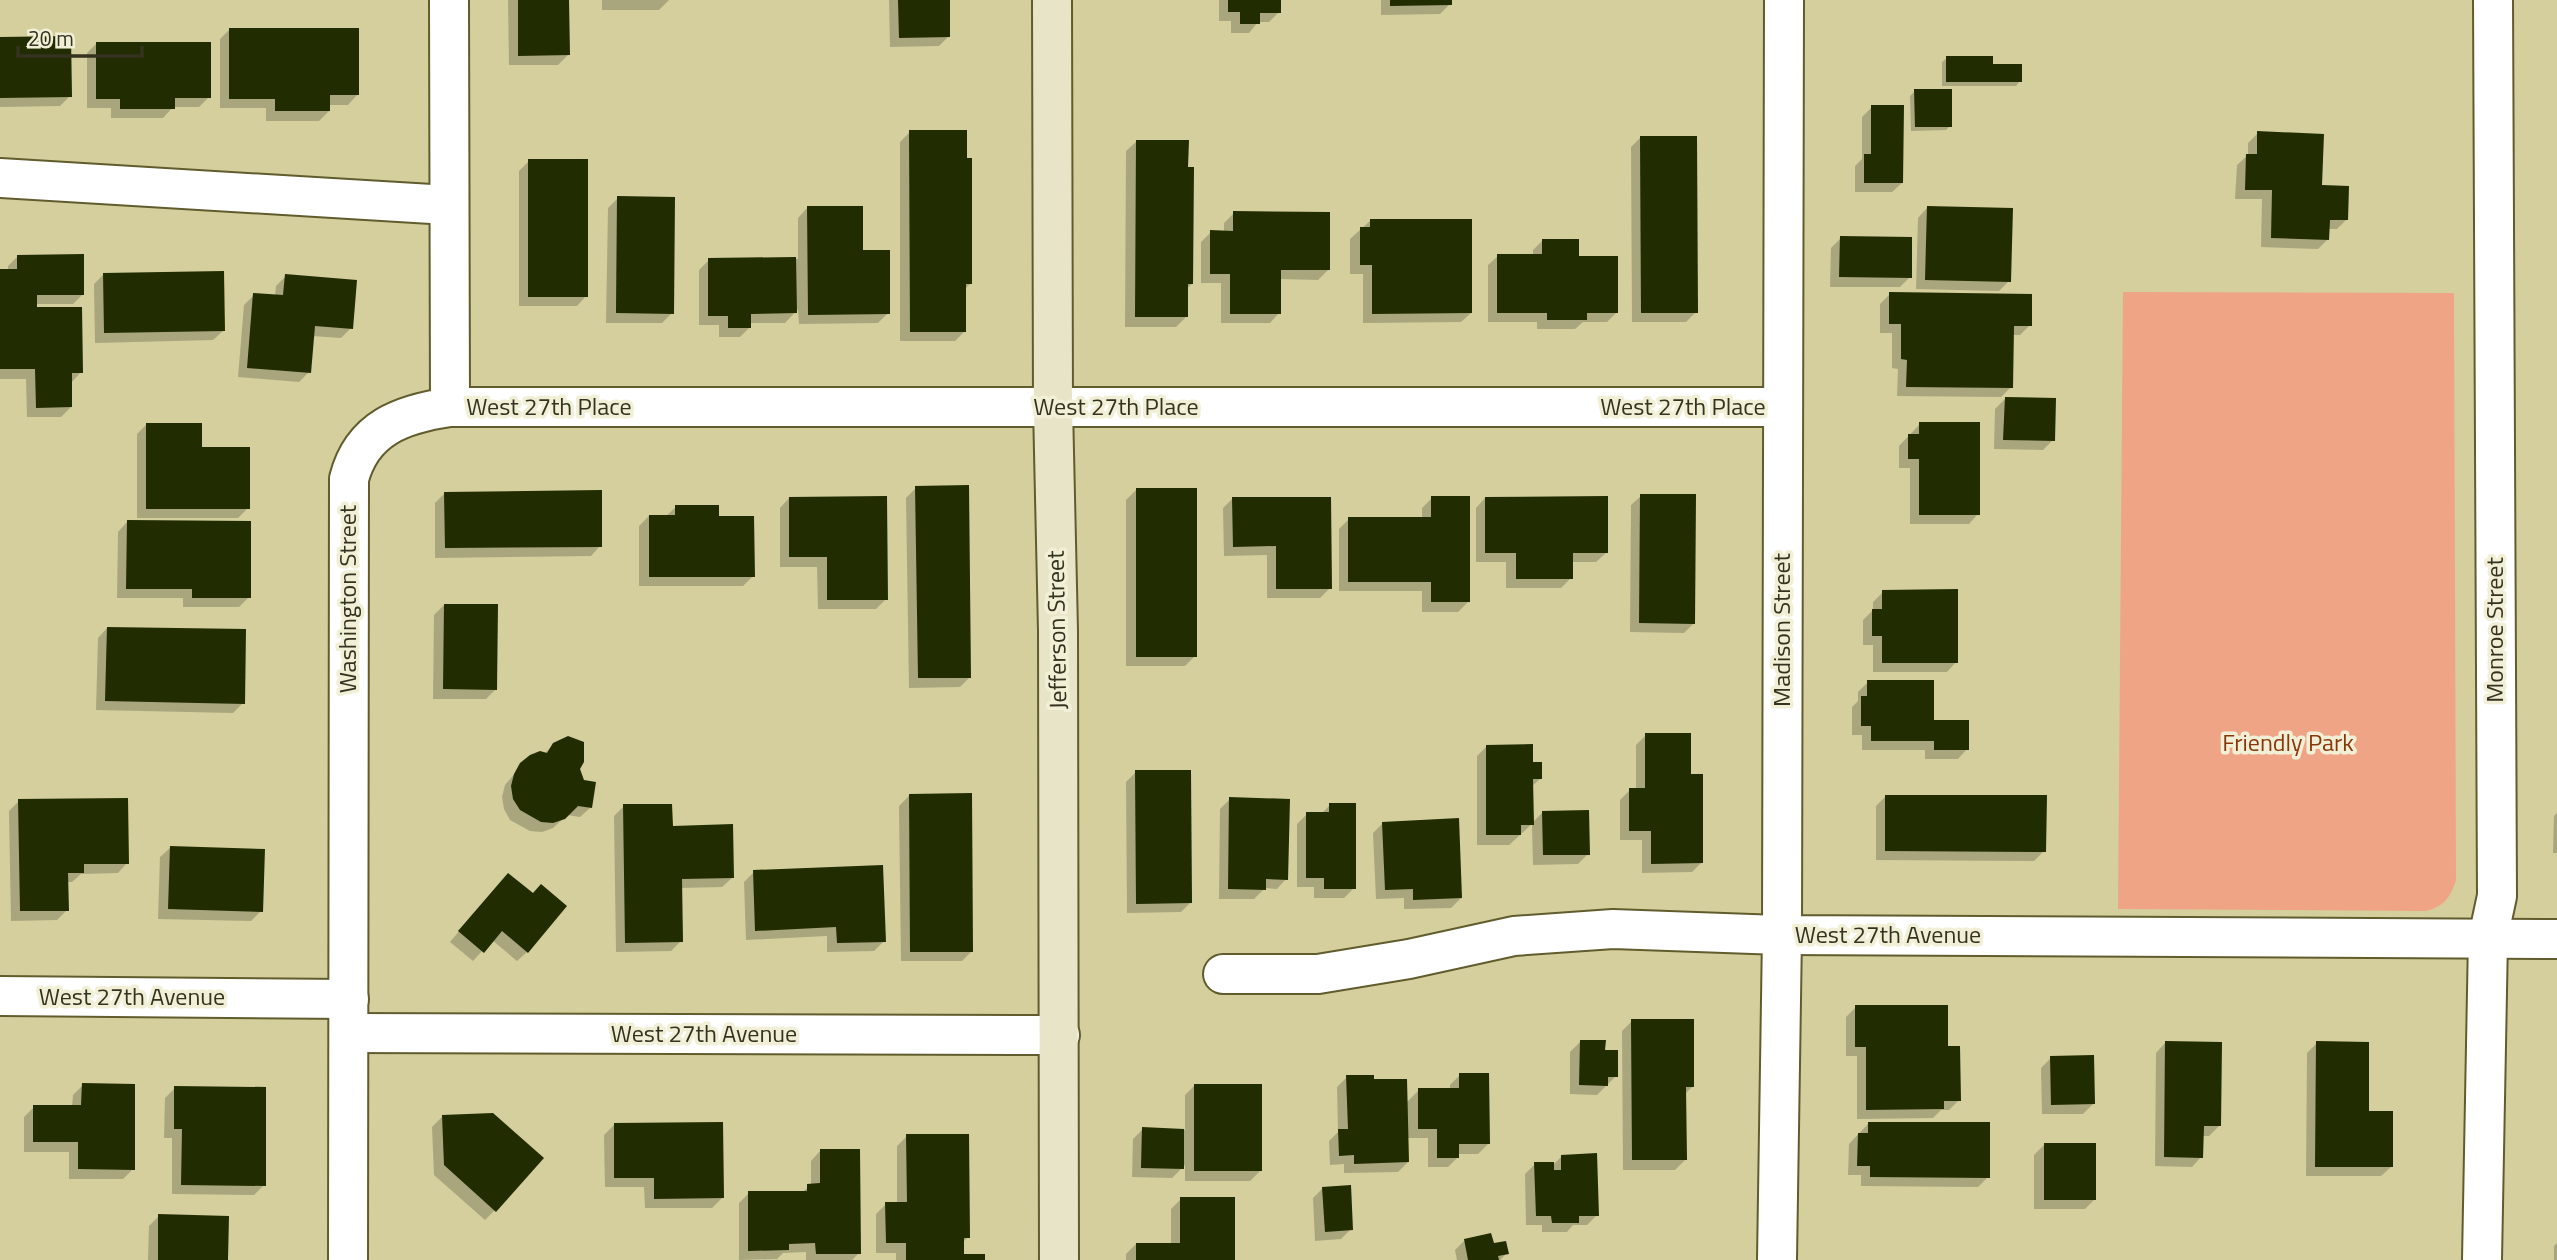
<svg xmlns="http://www.w3.org/2000/svg" width="2557" height="1260" font-family="'Titillium Web',sans-serif">
<style>
.green{fill:#efa485}
.shadow{fill:#0003}
.building{fill:#212c00}
.lines{fill:none;stroke-linecap:round;stroke-linejoin:round}
.street-casing{stroke:#615c2d;stroke-width:42}
.secondary-casing{stroke:#615c2d;stroke-width:42}
.street{stroke:#fff;stroke-width:38}
.secondary{stroke:#e7e4c7;stroke-width:38}
.labels{text-anchor:middle;stroke-width:7;stroke-linejoin:round;paint-order:stroke}
.street-label{font-size:24px;fill:#35331f;stroke:#f1efd6}
.park-label{font-size:24px;fill:#8a360b;stroke:#f1efd6}
</style>
<rect width="100%" height="100%" fill="#d4cf9d"/>
<path class="green" d="M2123,292L2454,293L2456,880C2451,897 2443,907 2426,911L2118,909Z"/>
<g class="shadow">
<path d="M508,0H567L568,55L558,65H509Z"/>
<path d="M602,0H669L659,10H602Z"/>
<path d="M889,0H948L949,36L939,46L890,47Z"/>
<path d="M1219,0H1279V12L1269,22H1258L1249,33H1231V21H1219Z"/>
<path d="M1381,0H1450V4L1440,14L1381,15Z"/>
<path d="M230,29L357,95L348,105H329V111L319,121H266V108H220V39Z"/>
<path d="M0,39L70,96L60,106L0,107Z"/>
<path d="M97,43L209,97L199,107H173L163,118H111V108H87V53Z"/>
<path d="M1947,58L1991,66L2020,81L2016,86H1942V62Z"/>
<path d="M1915,91L1950,126L1946,130L1911,131L1910,96Z"/>
<path d="M1872,107L1902,183L1892,192H1855V166L1862,159V117Z"/>
<path d="M910,132L971,283L965,289V331L955,341H900V142Z"/>
<path d="M2258,133L2321,187L2347,219L2337,229H2328V239L2318,249L2261,247L2262,199H2235L2237,165L2248,155V143Z"/>
<path d="M1641,137L1696,312L1686,322H1632L1631,147Z"/>
<path d="M1136,142L1192,284L1186,289V317L1176,327H1125L1126,151Z"/>
<path d="M529,161L586,296L577,306H519V171Z"/>
<path d="M618,198L672,313L662,323H606L608,208Z"/>
<path d="M807,208L861,252L888,313L878,323L799,324L798,309L785,323H749L750,327L740,337H719V325H699V270L709,260L798,259V218Z"/>
<path d="M1927,208L2009,281L1999,291L1916,289L1918,218Z"/>
<path d="M1234,213L1328,270L1318,280L1279,279V313L1270,323H1221V283H1201V242L1211,232H1224V223Z"/>
<path d="M1371,220L1471,313L1461,322L1363,323V274H1350V239Z"/>
<path d="M1841,238L1910,277L1900,287H1830L1831,248Z"/>
<path d="M1543,240L1577,258L1617,312L1607,322H1583L1575,329H1537V322H1488V265L1498,256H1533V250Z"/>
<path d="M18,256L83,294L73,304H36V309L81,372L71,383V407L61,417H27L26,379H0V271H8V266Z"/>
<path d="M104,274L223,331L213,340L95,343L94,284Z"/>
<path d="M286,276L351,328L341,338L312,336L309,372L299,382L238,377L244,305L254,295L275,297L276,286Z"/>
<path d="M1890,294L2030,325L2020,335H2012L2011,387L2001,397L1897,396L1898,369L1892,368V333H1880V304Z"/>
<path d="M2005,399L2053,440L2043,450L1994,449L1995,409Z"/>
<path d="M147,424L200,449L248,508L238,518H137V434Z"/>
<path d="M1920,424L1978,514L1969,524H1910V468H1899V446Z"/>
<path d="M916,488L970,677L960,687L909,688L906,498Z"/>
<path d="M1136,490L1195,656L1185,666H1126V500Z"/>
<path d="M445,493L600,546L591,556L435,558V503Z"/>
<path d="M1641,496L1694,623L1684,633L1630,632L1631,505Z"/>
<path d="M789,498L886,599L876,609H818L817,567H780V508Z"/>
<path d="M1233,498L1330,588L1320,598H1267V555L1224,556L1223,508Z"/>
<path d="M1432,498L1468,602L1458,612H1422V591H1339V529L1349,519H1422V508Z"/>
<path d="M1485,498L1606,553L1596,562H1571V578L1561,588H1506V562H1476V508Z"/>
<path d="M676,507L753,576L743,586H639V526L649,516H666Z"/>
<path d="M127,522L249,597L239,607H183V598H117L118,532Z"/>
<path d="M1883,592L1956,662L1947,672H1873V645H1863V620L1873,610V602Z"/>
<path d="M444,605L496,689L486,699H433L434,615Z"/>
<path d="M107,628L243,703L233,713L96,710L98,638Z"/>
<path d="M1868,682L1933,722L1967,749L1958,759H1925V750H1862V735H1852V707L1858,701V692Z"/>
<path d="M1646,735L1689,776L1702,862L1692,872L1642,873V840H1620V800L1630,790H1636V745Z"/>
<path d="M554,744L578,769L590,808L580,817L567,815L553,828L542,832L530,831L510,820L504,809L502,797L505,785L522,765L544,754Z"/>
<path d="M1486,747L1531,764L1540,779L1531,787L1532,823L1542,813L1588,854L1578,864L1533,865L1532,824L1509,845H1477V756Z"/>
<path d="M1136,772L1191,902L1181,912L1127,913L1126,782Z"/>
<path d="M909,796L972,951L962,961H901L899,806Z"/>
<path d="M1886,796L2044,851L2034,861L1876,860V806Z"/>
<path d="M1230,799L1286,879L1277,889L1265,888L1254,899H1219L1220,809Z"/>
<path d="M19,801L127,863L118,873L81,874L72,882H67V910L57,920L11,921L9,811Z"/>
<path d="M1330,805L1354,888L1344,898H1314V887H1297V824L1307,814H1321Z"/>
<path d="M624,806L732,878L722,887L680,888L681,941L671,951L616,952L614,816Z"/>
<path d="M2557,813V853H2553L2554,816Z"/>
<path d="M1383,823L1461,898L1451,908L1404,909V898L1376,899L1373,833Z"/>
<path d="M170,848L261,911L251,921L158,919L160,857Z"/>
<path d="M754,872L884,941L874,951L827,952V936L746,940L744,882Z"/>
<path d="M498,885L527,952L517,961L492,940L473,961L450,942Z"/>
<path d="M1856,1007L1946,1047L1959,1100L1949,1110H1941L1933,1118L1857,1119V1056H1846V1017Z"/>
<path d="M1632,1021L1693,1086L1684,1095L1685,1160L1675,1170H1623L1622,1031Z"/>
<path d="M1580,1042L1616,1076L1597,1095L1570,1094V1052Z"/>
<path d="M2165,1043L2219,1126L2209,1136H2202L2201,1157L2192,1167L2155,1166L2156,1053Z"/>
<path d="M2317,1043L2367,1112L2391,1167L2381,1176H2306L2307,1053Z"/>
<path d="M2051,1058L2093,1104L2083,1114H2042L2041,1068Z"/>
<path d="M1460,1075L1488,1144L1478,1154H1458V1157L1448,1167H1428V1138H1407L1408,1162L1398,1172L1344,1173V1164L1330,1165L1329,1141L1338,1132L1337,1087L1347,1077L1373,1081L1406,1103L1419,1090H1450V1085Z"/>
<path d="M83,1085L133,1169L123,1179H69V1152H24V1117L34,1107H72L73,1095Z"/>
<path d="M1195,1085L1260,1171L1250,1181H1185V1165L1172,1178L1132,1177L1133,1139L1143,1129L1185,1130V1095Z"/>
<path d="M175,1088L264,1185L254,1195L172,1194V1138H164L165,1098Z"/>
<path d="M442,1117L495,1210L485,1220L434,1175L432,1127Z"/>
<path d="M1869,1123L1988,1177L1978,1187L1861,1186V1175H1848L1849,1144Z"/>
<path d="M614,1125L722,1198L712,1208H645L644,1187H605L604,1135Z"/>
<path d="M907,1136L968,1237L962,1243V1255L984,1260H896V1253H876V1214L886,1204H897V1146Z"/>
<path d="M2044,1145L2095,1199L2085,1209H2034V1155Z"/>
<path d="M820,1151L859,1253L852,1260H806V1252L783,1253L777,1259L739,1260V1203L749,1193H801L811,1185V1161Z"/>
<path d="M1561,1157L1597,1215L1587,1225H1573L1567,1232H1542V1225H1526L1525,1174L1535,1164H1554Z"/>
<path d="M1323,1188L1351,1229L1341,1239L1315,1241L1313,1198Z"/>
<path d="M1181,1199L1233,1260H1126V1254L1136,1244H1171V1209Z"/>
<path d="M159,1216L226,1260H148L149,1226Z"/>
<path d="M1465,1240L1492,1245L1507,1253L1500,1260H1457L1455,1250Z"/>
<path d="M2557,1243V1260H2554V1246Z"/>
</g>
<g class="building">
<path d="M518,0H569L570,55L518,56Z"/>
<path d="M898,0H950V37L899,38Z"/>
<path d="M1228,0H1281V13H1260V24H1240V12H1228Z"/>
<path d="M1390,0H1452V5L1390,6Z"/>
<path d="M229,28H359V95H330V111H275V99H229Z"/>
<path d="M71,36L72,97L0,98V37Z"/>
<path d="M96,42H211V98H175V109H120V99H96Z"/>
<path d="M1946,56H1993V64H2022V82H1946Z"/>
<path d="M1914,89H1952V127H1915Z"/>
<path d="M1871,105H1904L1903,183H1864V154H1871Z"/>
<path d="M909,130H967V158H972V284H966V332H910Z"/>
<path d="M2257,131L2324,134L2322,185L2349,186L2348,220H2330L2329,240L2271,238L2272,190H2245L2246,154H2257Z"/>
<path d="M1640,136H1697L1698,313H1641Z"/>
<path d="M1136,140H1189L1188,167H1194L1193,284H1188V317H1135Z"/>
<rect x="528" y="159" width="60" height="138"/>
<path d="M617,196L675,197L674,314L616,313Z"/>
<path d="M807,206H863V250H890V314L808,315Z"/>
<path d="M1927,206L2013,208L2011,282L1925,280Z"/>
<path d="M1233,211L1330,212V270H1281V314H1230V274H1210V230L1233,231Z"/>
<path d="M1370,219H1472V313L1372,314V265H1360V227H1370Z"/>
<path d="M1840,236L1912,237V278L1839,277Z"/>
<path d="M1542,239H1579V256H1618V313H1587V320H1547V313H1497V254H1542Z"/>
<path d="M84,254V295H37V307H82L83,373H72V407L36,408L35,369H0V269H17V255Z"/>
<path d="M796,257L797,313L751,314V328H728V316H708V258Z"/>
<path d="M224,271L225,331L104,333L103,273Z"/>
<path d="M285,274L357,280L353,329L315,326L311,373L247,368L253,293L283,295Z"/>
<path d="M1889,292L2032,294V326H2014L2013,388L1906,387L1907,360L1901,359V324H1889Z"/>
<path d="M2005,397L2056,398L2055,441L2003,440Z"/>
<path d="M1919,422H1980V515H1919V459H1908V434H1919Z"/>
<path d="M146,423H202V447H250V509H146Z"/>
<path d="M969,485L971,678H918L915,486Z"/>
<rect x="1136" y="488" width="61" height="169"/>
<path d="M602,490V547L445,548L444,492Z"/>
<path d="M1640,494H1696L1695,624L1639,623Z"/>
<path d="M887,496L888,600H827V557H789V497Z"/>
<path d="M1431,496H1470V602H1431V582H1348V517H1431Z"/>
<path d="M1608,496V553H1573V579H1516V553H1485V497Z"/>
<path d="M1232,497H1331L1332,589H1276V546L1233,547Z"/>
<path d="M675,505H719V516H754L755,577H649V515H675Z"/>
<path d="M127,520L251,521V598H192V589H126Z"/>
<path d="M1958,589V663H1882V636H1872V609H1882V590Z"/>
<path d="M444,604H498L497,690L443,689Z"/>
<path d="M107,627L246,629L245,704L105,701Z"/>
<path d="M1867,680H1934V720H1969V750H1934V741H1871V726H1861V696H1867Z"/>
<path d="M1645,733H1691V774H1703V863L1651,864V831H1629V788H1645Z"/>
<path d="M568,736L584,742V762L580,769L584,780L596,782L592,808L578,806L565,819L553,823L541,822L520,810L513,799L511,786L514,774L520,763L530,755L540,751L547,753L553,743Z"/>
<path d="M1533,744V762H1542V779H1533L1534,825H1521V835H1486V745Z"/>
<path d="M1135,770H1191L1192,903L1136,904Z"/>
<path d="M972,793L973,952H910L909,794Z"/>
<path d="M1885,795H2047L2046,852L1885,851Z"/>
<path d="M1229,797L1290,799L1288,880L1266,879V890L1228,889Z"/>
<path d="M128,798L129,864H84V873H68L69,911H20L18,799Z"/>
<path d="M1329,803H1356V889H1324V878H1306V812H1329Z"/>
<path d="M623,804H672L673,826L733,824L734,878L682,879L683,942L625,943Z"/>
<path d="M1589,810L1590,855H1543L1542,811Z"/>
<path d="M1459,818L1462,898L1413,900V889L1385,890L1382,822Z"/>
<path d="M170,846L265,849L263,912L168,909Z"/>
<path d="M883,865L886,942L837,943L836,927L755,931L753,870Z"/>
<path d="M508,873L533,893L541,884L567,906L528,953L502,931L484,953L458,931Z"/>
<path d="M1855,1005H1948V1046H1960L1961,1101H1944V1109L1866,1110V1047H1855Z"/>
<path d="M1631,1019H1694V1087H1686L1687,1160H1632Z"/>
<path d="M1580,1040H1606L1605,1050H1618V1077H1608V1086L1579,1085Z"/>
<path d="M2165,1041L2222,1042L2221,1126H2204L2203,1158L2164,1157Z"/>
<path d="M2316,1041L2369,1042V1111H2393V1167H2315Z"/>
<path d="M2094,1055L2095,1104L2051,1105L2050,1056Z"/>
<path d="M1459,1073H1489L1490,1144H1459V1158H1437V1129H1418V1088H1459Z"/>
<path d="M1346,1075H1374V1079H1407L1409,1162L1354,1164V1155L1339,1156L1338,1129H1348Z"/>
<path d="M82,1083L135,1084V1170L78,1169V1142H33V1105H81Z"/>
<rect x="1194" y="1084" width="68" height="87"/>
<path d="M174,1086L266,1087V1186L181,1185L182,1129H174Z"/>
<path d="M493,1113L544,1158L496,1212L444,1165L442,1115Z"/>
<path d="M723,1122L724,1198L654,1199V1178H614V1123Z"/>
<path d="M1868,1122H1990V1178L1870,1177V1166H1857L1858,1133H1868Z"/>
<path d="M1142,1127L1184,1129V1169L1141,1168Z"/>
<path d="M906,1134H969L970,1238H964V1254H985V1260H906V1243H886L885,1202H907Z"/>
<rect x="2044" y="1143" width="52" height="57"/>
<path d="M820,1149H860L861,1254H816L815,1243L789,1244V1250L748,1251V1191H807V1184L820,1183Z"/>
<path d="M1597,1153L1599,1216H1579V1223H1552L1551,1216H1536L1534,1162H1554V1170H1561V1155Z"/>
<path d="M1351,1185L1353,1230L1325,1232L1322,1187Z"/>
<path d="M1180,1197H1235V1260H1136V1243H1180Z"/>
<path d="M158,1214L229,1216L228,1260H158Z"/>
<path d="M1491,1233L1494,1243L1506,1241L1509,1254L1498,1256L1499,1260H1468L1464,1239Z"/>
</g>
<g class="lines">
<g class="street-casing">
<g id="street">
<path d="M0,178L448,205"/>
<path d="M450,407H1782"/>
<path d="M1223,974H1318L1409,959L1514,936L1613,929L1782,935L2557,939"/>
<path d="M0,996L349,999"/>
<path d="M349,1033L1060,1035"/>
<path d="M348,1260L349,479C362,428 402,414 450,407L449,0"/>
<path d="M1777,1260L1782,935L1784,0"/>
<path d="M2482,1260L2488,938L2497,896L2493,0"/>
</g>
</g>
<g class="secondary-casing">
<path id="secondary" d="M1052,0L1053,407L1058,631L1059,1260"/>
</g>
<use href="#street" class="street"/>
<use href="#secondary" class="secondary"/>
</g>
<g class="labels">
<g class="street-label">
<text x="549" y="415">West 27th Place</text>
<text x="1116" y="415">West 27th Place</text>
<text x="1683" y="415">West 27th Place</text>
<text transform="translate(348 599) rotate(-90)" y="8">Washington Street</text>
<text transform="translate(1057 630) rotate(-91)" y="8">Jefferson Street</text>
<text transform="translate(1782 630) rotate(-90)" y="8">Madison Street</text>
<text transform="translate(2495 630) rotate(-90)" y="8">Monroe Street</text>
<text x="1888" y="943">West 27th Avenue</text>
<text x="132" y="1005">West 27th Avenue</text>
<text x="704" y="1042">West 27th Avenue</text>
</g>
<g class="park-label">
<text x="2288" y="751">Friendly Park</text>
</g>
</g>
<path d="M18 46v10h124v-10" fill="none" stroke="#35331f" stroke-width="3.5"/>
<text x="28" y="46" font-size="21" fill="#35331f" stroke="#f1efd6" stroke-width="5" paint-order="stroke">20 m</text>
</svg>
